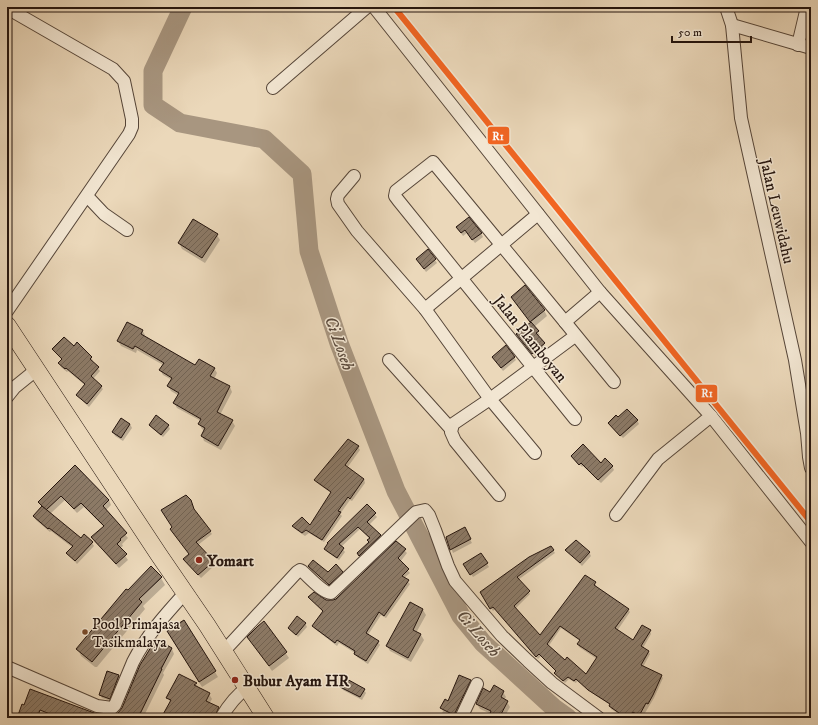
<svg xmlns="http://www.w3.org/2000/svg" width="818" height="725" font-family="'IM FELL DW Pica',serif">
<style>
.shadow{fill:#0003;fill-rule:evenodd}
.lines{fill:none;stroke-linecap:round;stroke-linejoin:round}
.river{stroke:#a89680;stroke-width:19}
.building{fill:url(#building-hatch);stroke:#25150e;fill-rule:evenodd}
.minor-casing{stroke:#564639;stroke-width:14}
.highway-casing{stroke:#25150e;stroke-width:18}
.minor{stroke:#f2e6d2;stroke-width:12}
.highway{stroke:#ebd8ba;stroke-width:17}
.rail-1-casing{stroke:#f2e6d2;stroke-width:9}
.rail-1{stroke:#f26522;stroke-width:6}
.poi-dot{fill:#8f2418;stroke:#f2e6d2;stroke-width:1.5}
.bus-dot{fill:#7a4b2a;stroke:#f2e6d2;stroke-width:1.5}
.labels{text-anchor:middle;stroke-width:3;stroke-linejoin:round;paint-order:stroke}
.bus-label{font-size:15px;fill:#25150e;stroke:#f2e6d2;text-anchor:start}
.street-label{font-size:16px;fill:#25150e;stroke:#f2e6d2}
.poi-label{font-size:16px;font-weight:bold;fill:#25150e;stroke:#f2e6d2;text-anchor:start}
.water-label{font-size:17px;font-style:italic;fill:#59493c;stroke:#f2e6d2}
.line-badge{stroke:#f2e6d2;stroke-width:1.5}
.badge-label{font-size:11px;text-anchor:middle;font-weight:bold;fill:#fff}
</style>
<defs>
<pattern id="building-hatch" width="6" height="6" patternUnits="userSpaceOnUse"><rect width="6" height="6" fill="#8c7a67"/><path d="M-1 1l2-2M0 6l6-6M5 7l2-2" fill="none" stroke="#726353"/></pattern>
</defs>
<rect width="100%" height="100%" fill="#ebd8ba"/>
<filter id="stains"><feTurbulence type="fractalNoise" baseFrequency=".005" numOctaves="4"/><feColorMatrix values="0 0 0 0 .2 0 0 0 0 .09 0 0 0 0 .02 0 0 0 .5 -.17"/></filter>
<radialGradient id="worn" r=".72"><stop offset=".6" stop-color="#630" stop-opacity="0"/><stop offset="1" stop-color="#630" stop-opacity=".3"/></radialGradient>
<g class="shadow">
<path d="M457,227L481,233L483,237L475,243L467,233L463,236Z"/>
<path d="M217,235L220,240L205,263L182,249L179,243Z"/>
<path d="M428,250L437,263L426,272L419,262Z"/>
<path d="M512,297L544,310L547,316L534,327L540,335L538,336L546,347L535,356L520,338L532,323Z"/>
<path d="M142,330L145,335L144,337L195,367L214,368L217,373L214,379L230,387L232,392L220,415L232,421L235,426L221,450L204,441L202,436L205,431L202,429L199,424L201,421L177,408L174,403L179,396L171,391L168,386L172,380L163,375L160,370L163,365L137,350L136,353L121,346L118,341Z"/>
<path d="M74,347L91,357L93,361L92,362L100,371L93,379L103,389L89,407L77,395L86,386L68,371L67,372L61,367L59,363L62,360L53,350Z"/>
<path d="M514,357L516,360L503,371L495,360Z"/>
<path d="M637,420L639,424L623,438L611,426Z"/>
<path d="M130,424L132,428L123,441L115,436L113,432Z"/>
<path d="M150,425H168L170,429L163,437L152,428Z"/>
<path d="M358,447L360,450L347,468L364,479L365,483L352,501L350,500L340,514L342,516L324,542L309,533L305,536L295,529L293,526H310L331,493L317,483L315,480Z"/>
<path d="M574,459L612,466L614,470L601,483L583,466L582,467Z"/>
<path d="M75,466L109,500L111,505L105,511L128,538L122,544L123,546L120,548L128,560L119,568L95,542L93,538L104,527L84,507L77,513L65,500L50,514L81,539L92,543L94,546L77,564L68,553L73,548L51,531L50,532L36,520L34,517L42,507L39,502Z"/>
<path d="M191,501L195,512L212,534L198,545L215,565L201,578L187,563L190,555L173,528Z"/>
<path d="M367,506L377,517L369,525L382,538L362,558L358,553L370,542V539L360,529L341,547L345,552L339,560L327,552L325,549Z"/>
<path d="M464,528L472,543L453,553L447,538Z"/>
<path d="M7,530L10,535L7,539Z"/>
<path d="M396,542L407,553L400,562L410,573L404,578L410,584L386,618L381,615L368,635L378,642L380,645L368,664L357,657L355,653L339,643L337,646L315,629L313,626L323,612L310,597L333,601L336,599Z"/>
<path d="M551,547L555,553L518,580L530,594L515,609L540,637L595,583L596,586L595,587L628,610L630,612L617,631L633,641L650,631L651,634L643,648L648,651L650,654L643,667L661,676L663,678L654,698L642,718H617L619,714L611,709L610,705L591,692L577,681L576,683L569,679L565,683L557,675V671L541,656L538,659L495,609L493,611L481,593ZM561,628L580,641L578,644L579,647L597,659L586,675L565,662L548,647Z"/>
<path d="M567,550L589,552L591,556L582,566Z"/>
<path d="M481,554L489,567L473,577L467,568Z"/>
<path d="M309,567L328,573L342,572L344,575L331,587L311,570Z"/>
<path d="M151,568L161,578L165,585L143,606L145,609L97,667H95L81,656L78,649L128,591Z"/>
<path d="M410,603L423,610L426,615L416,633L421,635L424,640L411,662L390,651L387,646Z"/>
<path d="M264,622L289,658L272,671L252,642Z"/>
<path d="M305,623L307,627L298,637L289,628Z"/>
<path d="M171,637L215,672L218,677L202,687Z"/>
<path d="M156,640L172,649L174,654L163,673L164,675L143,718H115L123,709Z"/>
<path d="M108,672L119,676L121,679L111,701L102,698L100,695Z"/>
<path d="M180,675L196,684L199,688L209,694L212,699L209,704L218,708L221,713L218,718H214L219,710H217L212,718H162L170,702L168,698Z"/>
<path d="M470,681L472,684L456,718H440L443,711L441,708Z"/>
<path d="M341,687L364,690L366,693L362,700L343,690Z"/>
<path d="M503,692L506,697L504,700L507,702L510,707L504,718H489L491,714L480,709L477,704L490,693Z"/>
<path d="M22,705L105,718H51L42,715L41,718H17Z"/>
</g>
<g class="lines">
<path class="river" d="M183,7L153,71V105L180,123L264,139L302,174L309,251L339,343L396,491L461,616L483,643L554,708L568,718"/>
</g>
<g class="building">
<path d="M469,217L482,233L472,240L465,230L461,233L456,227Z"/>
<path d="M193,219L218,234L202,258L178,243Z"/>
<path d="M428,249L436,259L424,269L416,259Z"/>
<path d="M525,285L545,310L530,322L511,297Z"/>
<path d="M127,322L143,330L141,334L195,365L199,359L215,368L210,376L230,386L217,412L233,420L218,446L201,436L205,428L198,424L201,419L173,403L179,393L167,386L172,378L159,370L164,363L135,346L133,349L117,341Z"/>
<path d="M531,322L539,331L536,333L545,343L532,354L516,334Z"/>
<path d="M64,337L74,346L77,342L92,357L90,359L99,367L91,376L102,386L87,404L76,395L85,384L66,368L65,369L58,363L62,359L52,349Z"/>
<path d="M506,345L515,357L501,368L492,357Z"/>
<path d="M627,409L638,420L620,436L608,423L616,415L618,417Z"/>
<path d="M156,415L169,425L161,435L149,425Z"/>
<path d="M121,418L130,424L121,438L112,432Z"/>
<path d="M348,439L359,446L345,465L364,479L350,499L348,497L338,511L341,512L322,540L306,530L302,533L292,526L302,517L310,525L331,492L314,480Z"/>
<path d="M583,444L601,463L605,458L613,466L598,480L581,463L579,465L571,456Z"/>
<path d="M75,465L109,500L103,506L127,533L120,539L121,540L117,544L127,554L116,564L91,537L104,526L81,503L74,509L61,496L46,510L38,502Z"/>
<path d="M186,495L191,500L194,509L211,531L196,542L214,561L198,575L183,559L189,554L170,529L172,527L161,510Z"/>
<path d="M367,504L376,513L367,522L381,535L359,556L357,553L369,542L367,540L370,538L358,527L339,544L344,548L337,558L324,549L328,543H327Z"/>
<path d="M42,506L81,538L84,534L93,542L75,561L66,553L73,546L49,528L48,529L33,516Z"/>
<path d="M465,527L471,539L450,550L446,537Z"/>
<path d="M576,540L590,552L580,563L565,550Z"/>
<path d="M396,541L406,549L398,558L409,569L402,576L409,580L384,616L379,612L366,633L379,641L366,661L354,654L355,651L337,640L335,643L312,626L323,611L308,597L314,592L326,600H333L336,599Z"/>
<path d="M551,546L554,550L517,577L530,591L514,606L540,635L585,575L596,582L594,585L629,609L615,628L633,640L642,625L651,630L641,646L649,651L641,665L662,675L653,695L648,704L646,703L639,716L633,712L629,718H616L619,713L609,706L610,704L588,690L576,679L574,681L568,677L563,681L554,673L556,671L539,654L536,657L493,607L490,609L480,592L529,557ZM560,626L580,640L577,644L597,657L586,674L567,657L565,660L547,644Z"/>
<path d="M481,553L488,563L470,575L463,564Z"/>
<path d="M313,560L328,572L336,564L343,572L329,585L308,566Z"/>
<path d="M151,566L162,577L139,599L142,602L92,662L76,649L126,589L128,590Z"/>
<path d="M410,602L423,609L413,630L421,634L408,658L386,646Z"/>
<path d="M297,616L306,623L296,635L288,628Z"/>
<path d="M184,620L216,671L199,682L167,631Z"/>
<path d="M264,621L287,652L269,666L247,637L258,626Z"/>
<path d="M156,639L172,648L161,669H162L138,718H114L122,708L140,665Z"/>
<path d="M107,671L119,675L110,699L99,695Z"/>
<path d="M179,674L197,683L194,685L210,693L206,701L219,707L214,718H161L171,700L166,698Z"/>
<path d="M459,675L471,680L454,715L440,708L445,699L448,701Z"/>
<path d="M345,678L365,689L360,697L340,687Z"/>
<path d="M494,685L504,691L501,697L508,701L499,718H488L491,711L476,704L483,688L490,692Z"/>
<path d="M30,689L105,717V718H60L40,710L37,718H17L22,704L24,705Z"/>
</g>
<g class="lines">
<g class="minor-casing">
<g id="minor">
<path d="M374,7L600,292L711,416L658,459L616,515"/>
<path d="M726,7L732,25L741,118L795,360L807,433L809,457L811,468"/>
<path d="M7,8L113,69L124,81L132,119V127L129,134L7,311"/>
<path d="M732,25L811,48"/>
<path d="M798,45L807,7"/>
<path d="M273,88L367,7"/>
<path d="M354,176L338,195L337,199L338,204L357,231L425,309L490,399L453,424L451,432L455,441L499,495"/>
<path d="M87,196L104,214L127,230"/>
<path d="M600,292L565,322L614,382"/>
<path d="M425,309L538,214"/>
<path d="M565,322L433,162L396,191L395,196L398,200L575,419"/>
<path d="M389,360L451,429"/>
<path d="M7,397L15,387L36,370"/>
<path d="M711,416L811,542"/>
<path d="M535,453L490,399L575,336"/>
<path d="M224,651L297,572L300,570L302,571C309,577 323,593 331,593L416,512L425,510L429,515L435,530L448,566L455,581L502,636L528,661L552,683L599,718"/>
<path d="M7,667L97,706L112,708L115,705C121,691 127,676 133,662C146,636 166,614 185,593"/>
<path d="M221,718C228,706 235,696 247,688"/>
<path d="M461,718L477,684"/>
</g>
</g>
<g class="highway-casing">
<path id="highway" d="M7,325L159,555L207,625L266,718"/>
</g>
<use href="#minor" class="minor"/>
<use href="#highway" class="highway"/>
<g class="rail-1-casing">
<path id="rail-1" d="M394,7L811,522"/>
</g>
<use href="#rail-1" class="rail-1"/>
</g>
<g class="poi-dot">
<circle cx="199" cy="560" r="4"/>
<circle cx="235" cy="680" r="4"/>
</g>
<circle class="bus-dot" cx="85" cy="632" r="3.5"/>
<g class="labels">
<g class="bus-label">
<text x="92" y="629">Pool Primajasa<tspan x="92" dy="18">Tasikmalaya</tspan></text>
</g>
<g class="street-label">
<text transform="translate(778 211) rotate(77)" y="6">Jalan Leuwidahu</text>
<text transform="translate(531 338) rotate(51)" y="6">Jalan Plamboyan</text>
</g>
<g class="poi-label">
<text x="207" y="566">Yomart</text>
<text x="243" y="686">Bubur Ayam HR</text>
</g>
<g class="water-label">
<text transform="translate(340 343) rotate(70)" y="6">Ci Loseh</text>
<text transform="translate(479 633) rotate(49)" y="6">Ci Loseh</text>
</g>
</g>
<g class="line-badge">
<rect x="487" y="126" width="23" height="19" rx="4" fill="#f26522"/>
<rect x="695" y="384" width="23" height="19" rx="4" fill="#f26522"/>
</g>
<g class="badge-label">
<text x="498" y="140">R1</text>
<text x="707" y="397">R1</text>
</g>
<rect width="818" height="725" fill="none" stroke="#ebd8ba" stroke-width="24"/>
<rect x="8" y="8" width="802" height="709" fill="none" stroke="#25150e" stroke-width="2"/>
<rect x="12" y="12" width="794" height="701" fill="none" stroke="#25150e"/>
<path d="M672 36v6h79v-6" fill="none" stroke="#25150e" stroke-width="2"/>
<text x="678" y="36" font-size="12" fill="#25150e" stroke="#f2e6d2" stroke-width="3" paint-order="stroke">50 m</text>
<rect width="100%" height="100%" filter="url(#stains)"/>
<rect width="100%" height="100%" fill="url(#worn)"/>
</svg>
